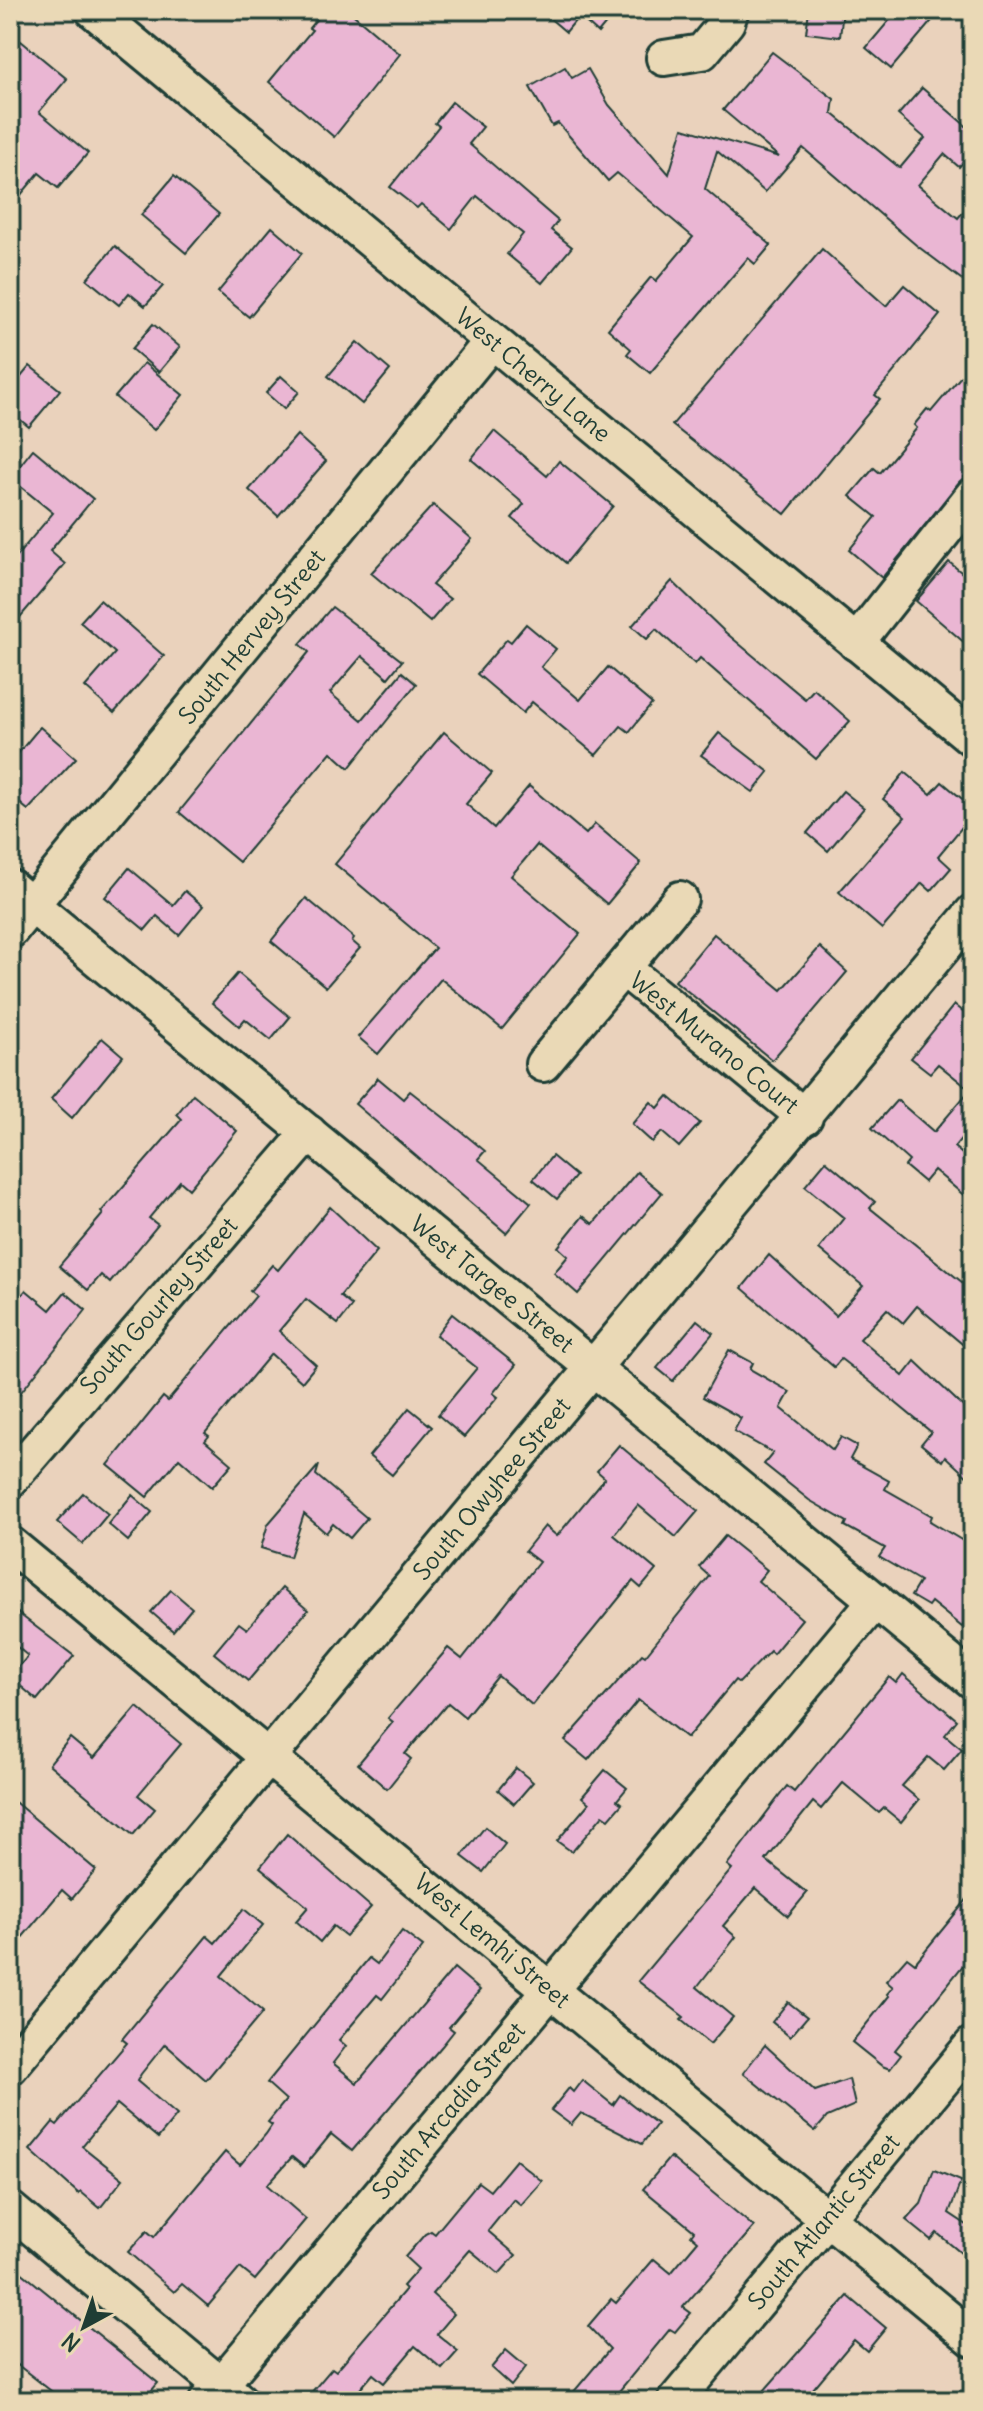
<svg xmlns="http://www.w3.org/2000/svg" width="983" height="2411" font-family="Delius,sans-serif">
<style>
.building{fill:#eab6d3;stroke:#1f3d34;stroke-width:2}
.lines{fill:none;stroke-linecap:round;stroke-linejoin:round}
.minor-casing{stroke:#1f3d34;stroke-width:40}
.minor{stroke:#ead9b6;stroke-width:34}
.labels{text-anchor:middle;stroke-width:7;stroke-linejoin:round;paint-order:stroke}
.street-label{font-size:24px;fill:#1f3d34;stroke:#ead9b6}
</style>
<rect width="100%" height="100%" fill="#ead2bc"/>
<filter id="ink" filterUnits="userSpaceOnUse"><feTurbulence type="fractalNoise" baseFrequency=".0125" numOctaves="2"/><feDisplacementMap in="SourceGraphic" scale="16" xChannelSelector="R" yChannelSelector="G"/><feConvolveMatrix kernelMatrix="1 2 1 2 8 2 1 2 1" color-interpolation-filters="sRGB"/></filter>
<g filter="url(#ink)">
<g class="building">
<path d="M324,10H348L400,54L334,137L269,82L312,30L309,28Z"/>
<path d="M540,10H617L598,33L579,16L566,32Z"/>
<path d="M809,10H843L840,37L806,33Z"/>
<path d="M898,10H941L891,69L866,48Z"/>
<path d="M21,41L67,79L39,112L88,153L58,188L39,173L10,208V55Z"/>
<path d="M772,52L834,99L832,113L900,168L925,138L898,115L922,88L973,132V151L959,167L944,154L918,185L958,218L973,200V288L916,245L803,148L765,192L717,151L705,189L771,245L755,264L748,258L650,373L627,354L631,349L608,329L651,277L656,281L693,237L617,173L608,181L558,123L552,126L530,87L565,67L572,78L588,69L609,105L669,174L683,128L779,157L723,110Z"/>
<path d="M452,102L483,127L469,144L558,221L551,230L572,247L542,283L507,254L523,234L477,196L451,229L421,204L417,208L390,187L439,126L435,123Z"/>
<path d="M174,176L219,214L186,253L141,215Z"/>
<path d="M272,227L302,253L249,317L218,292Z"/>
<path d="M115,246L163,286L145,306L129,293L119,305L87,279Z"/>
<path d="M822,249L886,306L904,285L940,315L875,395L880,399L785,514L672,425Z"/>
<path d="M153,324L180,347L159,372L132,349Z"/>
<path d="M357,342L390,370L362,404L328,376Z"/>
<path d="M973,362V466L882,578L849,550L876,517L850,496L874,468L880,473L917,428L914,425L927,409L931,412Z"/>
<path d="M144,363L183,395L154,430L115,397Z"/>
<path d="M30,366L60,390L29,427L10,411V390Z"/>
<path d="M281,376L299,392L284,409L266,393Z"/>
<path d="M494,431L547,476L559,461L613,506L566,563L512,518L524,504L471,459Z"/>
<path d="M297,435L326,461L278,516L249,490Z"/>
<path d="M33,449L93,499L50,551L65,564L10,629V564L53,513L10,478Z"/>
<path d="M433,505L472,539L432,585L450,599L430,622L371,573Z"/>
<path d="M949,562L973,582V650L916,601Z"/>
<path d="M672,581L725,632L805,699L814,689L850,721L816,759L700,658L695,664L656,629L647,639L632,626Z"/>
<path d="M100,600L164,656L114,713L85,687L115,653L80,622Z"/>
<path d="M332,607L402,661L388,678L362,656L330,693L362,720L402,672L416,684L349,768L331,752L239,862L179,812L309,652L300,644Z"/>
<path d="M526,624L556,649L541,667L580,700L608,667L652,704L629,732L621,726L596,755L532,702L523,713L477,674L507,639L511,642Z"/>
<path d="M40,727L76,758L28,810L10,795V763Z"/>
<path d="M444,732L492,773L466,804L494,828L529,786L586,834L595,824L641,863L607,904L537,845L511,876L580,934L502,1029L441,979L378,1054L358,1037L435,948L335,864Z"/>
<path d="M719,733L769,772L753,792L701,755Z"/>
<path d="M905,772L931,794L942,782L973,808V814L938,856L951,868L931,891L922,883L882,929L839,892L905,817L883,799Z"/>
<path d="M843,791L864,808L828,851L807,833Z"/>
<path d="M129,868L173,905L185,891L203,906L179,935L157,916L145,930L105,897Z"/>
<path d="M306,898L354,938L352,941L360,948L326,987L271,941Z"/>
<path d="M714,934L782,990L820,947L847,972L772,1060L675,981Z"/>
<path d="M238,973L290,1017L271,1040L245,1019L239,1026L212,1003Z"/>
<path d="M954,1005L973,1020V1124L954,1147L973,1163V1203L934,1170L924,1182L905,1166L909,1161L872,1128L897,1100L934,1132L970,1090L938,1064L930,1073L911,1058Z"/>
<path d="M102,1038L123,1056L72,1118L51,1099Z"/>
<path d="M378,1078L403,1099L410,1091L457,1128L485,1151L478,1159L531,1203L506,1233L355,1104Z"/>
<path d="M193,1094L237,1131L189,1189L180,1181L149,1218L158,1225L110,1283L101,1275L88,1290L59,1266L103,1214L101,1212L182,1119L177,1114Z"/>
<path d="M668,1096L700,1123L679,1147L662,1132L652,1142L632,1124L651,1102L658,1108Z"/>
<path d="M552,1156L576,1176L557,1199L533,1179Z"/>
<path d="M826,1161L875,1202L870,1208L973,1291V1353L917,1306L903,1323L887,1309L860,1339L903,1376L915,1361L973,1416V1482L945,1456L942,1461L921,1444L931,1432L868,1380L841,1359L834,1367L742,1288L769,1255L836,1316L863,1286L819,1249L844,1218L805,1186Z"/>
<path d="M637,1172L662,1193L578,1294L554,1273L568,1256L558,1247L583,1216L593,1224Z"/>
<path d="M330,1207L377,1251L340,1296L352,1306L338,1324L306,1299L279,1331L316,1365L302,1382L271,1354L205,1433L209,1436L205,1441L232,1464L212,1487L179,1458L147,1497L108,1465L163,1397L168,1401L256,1296L250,1291L272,1265L278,1270Z"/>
<path d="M26,1290L50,1310L65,1292L86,1310L10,1406V1339L21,1326L10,1317V1309Z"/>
<path d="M452,1314L516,1365L493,1393L498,1397L464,1437L438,1415L477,1368L436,1335Z"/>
<path d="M697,1320L713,1333L673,1381L657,1368Z"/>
<path d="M729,1350L753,1363L750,1369L790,1392L781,1408L833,1450L841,1437L857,1446L850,1459L889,1481L885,1489L932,1516L930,1521L973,1547V1613L962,1627L931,1602L928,1606L911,1596L920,1581L879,1557L885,1548L845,1526L847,1522L809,1500L764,1464L773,1453L734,1431L741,1418L703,1397Z"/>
<path d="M409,1408L432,1427L392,1475L369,1456Z"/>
<path d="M619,1445L698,1511L676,1537L638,1505L614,1535L656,1570L641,1588L633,1581L532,1705L498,1676L465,1717L448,1703L405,1754L411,1759L387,1789L358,1764L393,1722L388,1718L448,1648L462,1659L539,1562L525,1551L545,1526L557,1536L605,1478L597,1471Z"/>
<path d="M319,1465L316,1475L367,1518L350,1538L333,1524L326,1533L304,1514L290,1557L261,1548L268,1524Z"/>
<path d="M83,1493L108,1514L83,1544L57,1522Z"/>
<path d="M132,1495L152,1512L128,1541L108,1524Z"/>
<path d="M725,1536L767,1570L758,1581L802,1619L773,1654L770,1651L739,1683L735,1680L687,1738L638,1700L588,1760L565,1741L642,1654L645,1656L709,1576L699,1567Z"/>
<path d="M282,1588L308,1610L248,1681L214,1653L239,1623L247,1629Z"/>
<path d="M171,1590L192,1608L173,1631L151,1612Z"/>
<path d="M10,1607L74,1656L37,1700L10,1677L28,1656L10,1641Z"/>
<path d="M903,1674L957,1720L945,1735L962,1749L944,1770L928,1757L902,1786L919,1800L901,1822L884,1808L879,1813L843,1783L821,1809L813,1802L766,1860L807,1893L788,1916L755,1888L723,1926L736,1937L697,1987L733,2017L710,2044L681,2020L684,2017L638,1981L732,1869L727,1865L787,1786L794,1792L889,1677L896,1683Z"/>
<path d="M137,1707L181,1744L138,1795L155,1809L133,1835L49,1764L70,1738L94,1758Z"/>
<path d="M516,1768L533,1782L514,1804L498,1790Z"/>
<path d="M605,1770L627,1788L617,1800L622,1804L609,1819L603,1815L572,1852L557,1841L589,1803L582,1797Z"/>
<path d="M10,1798L96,1870L72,1899L62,1890L10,1952Z"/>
<path d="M485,1827L505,1844L483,1872L462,1856Z"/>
<path d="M287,1834L371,1907L346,1936L333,1926L320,1942L296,1921L308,1907L260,1867Z"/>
<path d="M973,1892V1953L895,2050L901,2055L890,2069L882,2066L852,2042L889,1996L887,1994L893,1987L886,1981L907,1957L915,1963Z"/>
<path d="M244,1909L263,1925L221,1976L263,2012L206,2080L165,2044L141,2074L137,2081L177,2115L158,2138L117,2104L82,2146L123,2179L100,2208L81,2192L79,2194L30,2150L53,2122L57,2125L127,2043L122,2039L207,1936L215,1943Z"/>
<path d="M402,1931L423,1947L382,1999L377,1995L339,2040L346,2046L333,2063L357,2083L454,1968L480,1990L449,2027L454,2031L442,2046L352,2151L331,2134L304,2167L292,2157L267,2185L306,2219L255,2280L240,2268L208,2306L182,2284L174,2292L128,2252L147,2231L154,2237L225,2152L240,2165L266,2134L272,2125L268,2122L286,2100L267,2083L369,1958L377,1964Z"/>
<path d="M788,2002L807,2017L790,2037L772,2022Z"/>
<path d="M765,2045L815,2091L849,2079L855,2105L827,2117L815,2131L743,2073Z"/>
<path d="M582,2080L613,2105L620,2095L657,2124L642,2144L581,2113L571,2125L551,2110L569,2088L573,2092Z"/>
<path d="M670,2157L754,2227L683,2307L691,2313L675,2332L670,2329L611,2401H566L610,2349L588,2326L611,2299L616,2303L654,2259L671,2273L698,2241L691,2235L694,2231L643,2189Z"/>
<path d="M516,2160L542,2181L521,2205L514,2199L488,2231L516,2255L499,2274L470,2250L432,2294L454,2314L437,2334L458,2351L442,2369L415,2346L384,2383L373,2374L350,2401H304L332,2368L336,2371L406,2289L403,2286L418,2269L405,2257L425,2234L431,2231L435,2234L478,2182L490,2191Z"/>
<path d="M934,2170L961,2181L949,2213L973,2229V2263L937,2233L931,2240L906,2220L921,2204Z"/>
<path d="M10,2263L158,2383L143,2401H64L10,2359Z"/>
<path d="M848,2296L886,2328L867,2351L854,2340L803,2401H755Z"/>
<path d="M506,2350L526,2367L511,2386L491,2368Z"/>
</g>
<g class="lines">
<g class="minor-casing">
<g id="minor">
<path d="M93,10L973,739"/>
<path d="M664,58L702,52L727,22L731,10"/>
<path d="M856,643L973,495"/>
<path d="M10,887L973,1681"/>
<path d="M10,931L492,341"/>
<path d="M623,968L805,1117"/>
<path d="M543,1064L680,899"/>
<path d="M10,1480L309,1133"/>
<path d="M10,1544L973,2339"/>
<path d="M10,2067L973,912"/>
<path d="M10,2209L240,2401"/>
<path d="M207,2401L876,1600"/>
<path d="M675,2401L973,2044"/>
</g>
</g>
<use href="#minor" class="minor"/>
</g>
</g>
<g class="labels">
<g class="street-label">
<text transform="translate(533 375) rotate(40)" y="8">West Cherry Lane</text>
<text transform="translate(252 637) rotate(-51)" y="8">South Hervey Street</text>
<text transform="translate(714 1043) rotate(39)" y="8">West Murano Court</text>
<text transform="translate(492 1284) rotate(39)" y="8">West Targee Street</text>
<text transform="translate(159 1306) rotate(-49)" y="8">South Gourley Street</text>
<text transform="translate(492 1489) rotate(-50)" y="8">South Owyhee Street</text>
<text transform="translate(492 1941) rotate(40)" y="8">West Lemhi Street</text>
<text transform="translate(449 2111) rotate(-50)" y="8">South Arcadia Street</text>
<text transform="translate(824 2222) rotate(-50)" y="8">South Atlantic Street</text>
</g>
</g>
<rect width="983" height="2411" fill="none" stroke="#ead9b6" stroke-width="40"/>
<rect x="20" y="20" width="943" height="2371" fill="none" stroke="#1f3d34" stroke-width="3" filter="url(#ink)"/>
<g transform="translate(84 2327) rotate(220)" stroke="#ead9b6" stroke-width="6" paint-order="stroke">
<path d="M0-6L14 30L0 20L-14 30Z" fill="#1f3d34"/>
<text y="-12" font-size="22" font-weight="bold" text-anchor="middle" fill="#1f3d34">N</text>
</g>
</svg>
